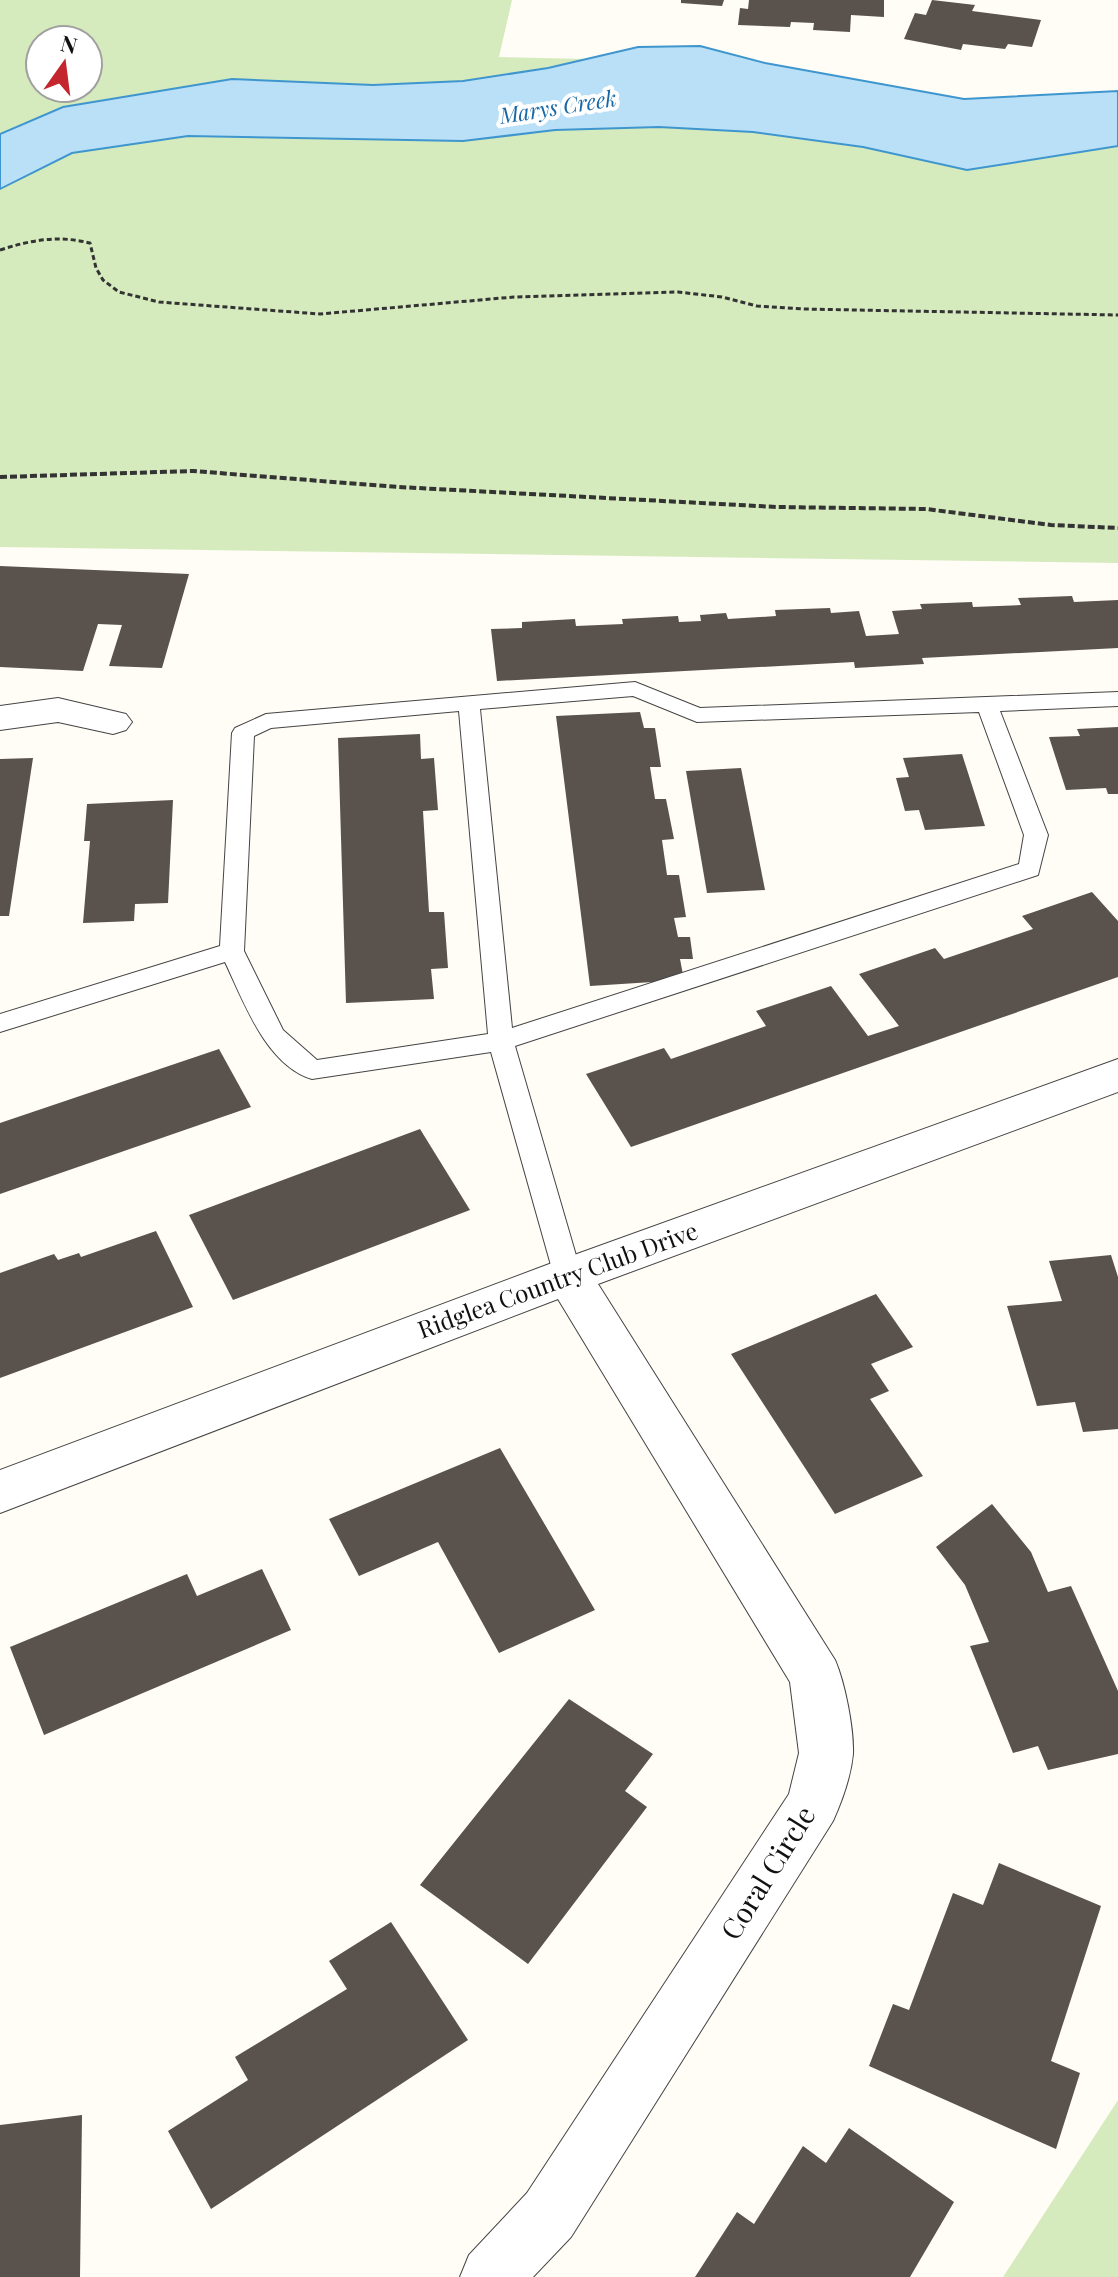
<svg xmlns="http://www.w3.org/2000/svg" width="1118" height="2277" font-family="'Playfair Display',serif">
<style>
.green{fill:#d5ebbd;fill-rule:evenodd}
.water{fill:#b9e0f7;stroke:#3f96cf;stroke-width:2}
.building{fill:#5a524d}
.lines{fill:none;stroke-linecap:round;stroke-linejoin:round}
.service-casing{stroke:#444;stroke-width:2}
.minor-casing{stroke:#444;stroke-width:2}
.path-far1{stroke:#333;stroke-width:3;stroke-dasharray:5 3;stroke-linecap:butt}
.path{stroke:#333;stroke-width:4;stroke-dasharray:7 3;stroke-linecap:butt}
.service{fill:#fff;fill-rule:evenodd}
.minor{fill:#fff;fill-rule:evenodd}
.labels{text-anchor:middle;stroke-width:8;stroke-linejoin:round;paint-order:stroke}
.far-water-label{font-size:22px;font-style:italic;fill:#1768a6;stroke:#fff}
.street-label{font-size:24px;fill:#111;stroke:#fff}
.near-street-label{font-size:28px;fill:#111;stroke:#fff}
</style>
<rect width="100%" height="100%" fill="#fffdf5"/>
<g class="green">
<path d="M0,0H512L499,57L765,63L1118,134V563L0,547ZM40,40H88V88H40Z"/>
<path d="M1118,2100V2277H1003Z"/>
</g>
<path class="water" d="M700,46L765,63L964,99L1118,91V146L967,170L863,147L753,132L659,127L555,130L463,141L188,136L72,153L0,189V134L63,107L232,79L373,85L463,81L548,68L638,47Z"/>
<g class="building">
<path d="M681,0H724L722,6L681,3Z"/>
<path d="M749,0H884V17L851,15L850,32L813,30L814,23L791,22L790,27L738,25L740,8L748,9Z"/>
<path d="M932,0L975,5L972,11L1041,20L1032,47L1008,44L1005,49L963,44L961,50L904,39L915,13L926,15Z"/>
<path d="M0,566L189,574L162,668L109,666L122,625L98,624L83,671L0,667Z"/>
<path d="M1072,596L1074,602L1118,600V648L922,658L924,664L855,668L854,662L497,681L491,629L522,628V622L575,619L576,626L623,624L622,619L678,616L679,622L701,621L700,615L726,613L728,619L776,616L775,610L830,608L831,613L859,611L866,636L899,634L892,611L922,609L920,604L972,602L973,607L1021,605L1018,598Z"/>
<path d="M640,712L644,728H655L661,767H650L655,799H666L674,839L662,840L667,875H679L686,917L674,918L678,937H690L693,959H680L684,980L590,986L556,716Z"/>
<path d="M1118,727V794H1108L1106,788L1066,790L1049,737L1080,736L1077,729Z"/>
<path d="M420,734L421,759L434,758L438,810L423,811L429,912H444L448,968L431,969L434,999L346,1003L338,738Z"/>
<path d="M962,754L985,826L925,830L919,810L905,811L896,778L909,777L903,758Z"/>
<path d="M33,758L9,916H0V759Z"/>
<path d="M741,768L765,890L707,893L686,771Z"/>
<path d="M173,800L168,903L135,904L134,921L83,923L90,841H84L87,804Z"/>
<path d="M1092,892L1118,921V977L631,1147L586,1074L664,1048L671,1059L766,1026L756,1011L831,986L868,1036L899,1026L859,974L935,948L944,959L1033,929L1022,916Z"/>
<path d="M219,1049L251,1107L0,1194V1123Z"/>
<path d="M420,1129L470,1210L233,1300L189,1215Z"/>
<path d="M156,1231L193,1307L0,1378V1273L54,1254L58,1260L79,1253L81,1257Z"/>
<path d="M1111,1255L1118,1277V1429L1083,1432L1075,1402L1037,1406L1007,1306L1062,1301L1049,1261Z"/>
<path d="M876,1294L913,1347L871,1364L889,1391L870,1399L923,1476L835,1514L731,1354Z"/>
<path d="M500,1448L595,1610L499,1653L438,1542L359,1576L329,1519Z"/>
<path d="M992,1504L1031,1552L1048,1592L1071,1586L1118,1691V1754L1048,1770L1038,1746L1013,1753L970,1646L989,1642L965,1585L936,1547Z"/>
<path d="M262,1569L291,1630L44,1735L10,1647L187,1574L197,1596Z"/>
<path d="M569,1699L653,1754L625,1791L647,1807L528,1964L420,1885Z"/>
<path d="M999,1863L1101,1906L1051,2061L1080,2073L1056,2149L869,2066L893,2004L909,2010L953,1893L983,1905Z"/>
<path d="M391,1922L468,2040L211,2209L168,2131L248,2080L235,2057L347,1989L329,1961Z"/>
<path d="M82,2115L80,2277H0V2125Z"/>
<path d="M849,2128L954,2202L910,2277H695L737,2212L754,2224L803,2146L826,2163Z"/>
</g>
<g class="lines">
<g class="service-casing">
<path id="service" d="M635,682L700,708L1118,692V706L1000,711L1048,835L1038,875L515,1046L582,1276L578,1284L568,1287L558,1284L554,1276L491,1052L312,1079C266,1065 244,1002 225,962L0,1032V1014L220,946L232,733L235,728L266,714ZM633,696L697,722L979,712L1024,835L1019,864L512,1028L480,709ZM459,711L488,1034L317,1060L283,1030L244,951L254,736L271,728Z"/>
</g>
<g class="minor-casing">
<g id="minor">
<path d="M58,698L126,714L132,722L126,730L113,734L58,722L0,730V706Z"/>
<path d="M1118,1059V1092L598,1284L835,1660C845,1683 854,1729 853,1754C851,1776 842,1801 833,1821L571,2237L533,2277H460L469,2255L527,2193L789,1794L799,1753L790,1682L558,1299L0,1513V1470L552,1263Z"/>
</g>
</g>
<path class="path-far1" d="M0,250C31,240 58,235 90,243L96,268L103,280L119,292L159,302L320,314L514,297L678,292L722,297L757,306L803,309L1118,315"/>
<path class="path" d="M0,477L193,471L398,487L777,507L926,509L1051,525L1118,528"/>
<use href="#service" class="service"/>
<use href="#minor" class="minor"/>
</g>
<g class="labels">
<g class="far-water-label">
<text transform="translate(558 107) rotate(-9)" y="8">Marys Creek</text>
</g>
<g class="street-label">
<text transform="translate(558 1281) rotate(-20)" y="8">Ridglea Country Club Drive</text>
</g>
<g class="near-street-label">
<text transform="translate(768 1873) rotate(-58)" y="10">Coral Circle</text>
</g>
</g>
<g transform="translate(64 64) rotate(14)"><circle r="38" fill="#ffffff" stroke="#a0a0a0" stroke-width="2"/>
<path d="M0-6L14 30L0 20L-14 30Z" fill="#c4262e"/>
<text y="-12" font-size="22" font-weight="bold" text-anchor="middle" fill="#111111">N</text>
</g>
</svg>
